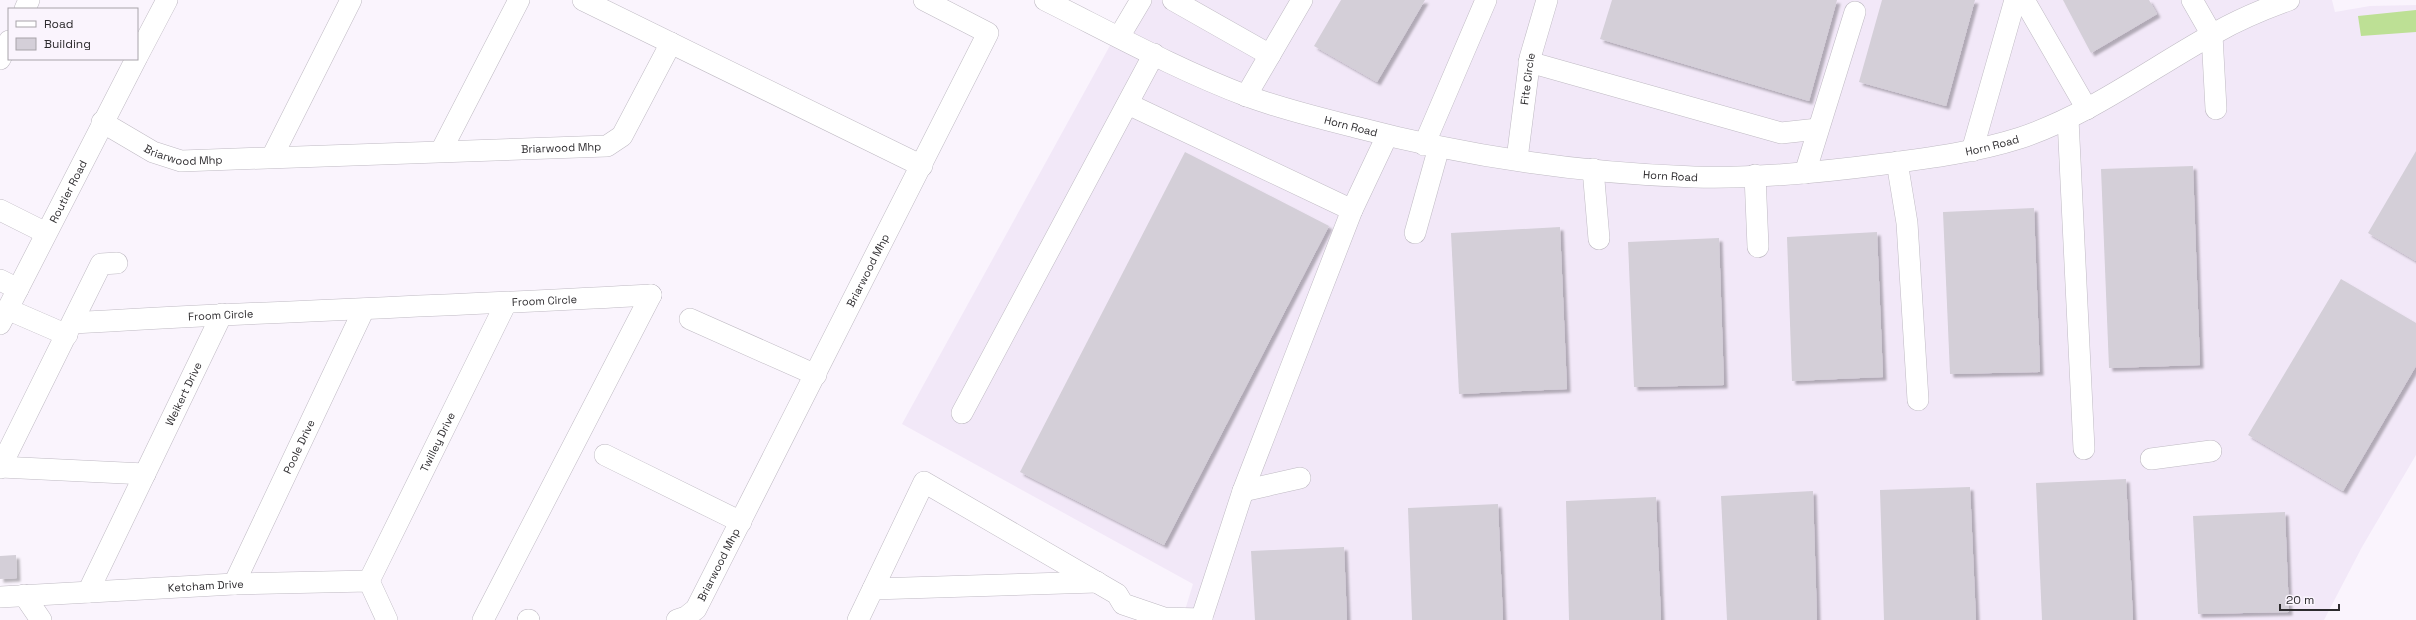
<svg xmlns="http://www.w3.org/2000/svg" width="2416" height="620" font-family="'Space Grotesk',sans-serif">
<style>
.built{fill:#f2e8f8}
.green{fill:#bde095}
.building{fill:#d4cfd8;filter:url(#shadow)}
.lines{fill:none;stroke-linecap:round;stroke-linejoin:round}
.minor-casing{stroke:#bfbac3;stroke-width:22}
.minor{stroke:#fff;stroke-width:21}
.labels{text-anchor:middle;stroke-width:3.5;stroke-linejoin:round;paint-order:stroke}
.street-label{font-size:11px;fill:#2d2b2e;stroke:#faf4fd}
</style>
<defs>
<filter id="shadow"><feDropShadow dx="3.5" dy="3.5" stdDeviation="1" flood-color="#0004"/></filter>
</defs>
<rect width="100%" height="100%" fill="#faf4fd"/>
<path class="built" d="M1135,0H2332L2335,12L2370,6L2416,5V455L2362,547L2324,620H1182L1193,584L902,424Z"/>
<path class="green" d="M2416,10V32L2361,36L2358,16Z"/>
<g class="building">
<path d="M1341,0H1425L1377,82L1314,46Z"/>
<path d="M1612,0H1837L1809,101L1600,39Z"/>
<path d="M1882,0H1975L1946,106L1859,82Z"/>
<path d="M2063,0H2149L2157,14L2091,53Z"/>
<path d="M2416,151V261L2368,233Z"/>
<path d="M1185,152L1329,226L1164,545L1020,472Z"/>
<path d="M2193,166L2200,365L2109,368L2101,169Z"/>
<path d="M2034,208L2040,372L1950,374L1943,212Z"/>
<path d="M1560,227L1567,389L1459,394L1451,233Z"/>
<path d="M1877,232L1883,377L1792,381L1787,237Z"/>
<path d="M1719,238L1724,385L1634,387L1628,242Z"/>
<path d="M2341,279L2416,323V366L2343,491L2248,435Z"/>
<path d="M2126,479L2133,620H2042L2036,483Z"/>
<path d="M1970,487L1976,620H1884L1880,490Z"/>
<path d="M1813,491L1817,620H1727L1721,496Z"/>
<path d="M1656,497L1661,620H1569L1566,501Z"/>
<path d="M1498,504L1503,620H1412L1408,508Z"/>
<path d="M2285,512L2289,612L2198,614L2193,516Z"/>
<path d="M1344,547L1347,620H1255L1251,551Z"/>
<path d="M16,555L17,578L0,579V556Z"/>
</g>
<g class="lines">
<g class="minor-casing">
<g id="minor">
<path d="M583,0L922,166"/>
<path id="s1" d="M1045,0C1111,33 1178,70 1247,96C1282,109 1319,118 1355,127C1465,156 1580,173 1694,177C1756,179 1823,172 1884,164C1930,158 1976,152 2020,138C2092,114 2151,68 2217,32C2240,19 2264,9 2289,0"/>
<path d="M1173,0L1270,55"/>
<path d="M2024,0L2087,109"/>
<path d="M2192,0L2212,35L2216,109"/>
<path d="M25,9L29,0"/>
<path d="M1119,37L1141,0"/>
<path d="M137,57L167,0"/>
<path d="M0,59L9,41"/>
<path d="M1529,62L1781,133L1818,129"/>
<path d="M1246,96L1302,0"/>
<path d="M1128,104L1352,210"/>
<path d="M2068,119L2084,449"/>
<path id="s2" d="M102,122L153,152L181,161L607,146L622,136L671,43"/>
<path d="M1424,145L1486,0"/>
<path d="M441,151L519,0"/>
<path d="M1972,151L2015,0"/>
<path d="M272,157L351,0"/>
<path id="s3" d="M1517,159L1530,58L1547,0"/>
<path d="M1897,162L1907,223L1918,400"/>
<path d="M1593,169L1599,239"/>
<path d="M1805,173L1855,12"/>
<path d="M1755,175L1758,247"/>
<path d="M0,210L46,233"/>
<path d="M1415,233L1439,147"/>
<path d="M0,280L18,289"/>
<path d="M7,309L67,335"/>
<path d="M690,319L816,375"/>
<path id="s4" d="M73,323C265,311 458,306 651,295"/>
<path id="s5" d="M0,324L136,59"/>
<path d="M962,413L1154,54"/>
<path d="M605,455L741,522"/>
<path d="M2151,459L2211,451"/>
<path d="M0,467L145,474"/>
<path d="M0,468L101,264L117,263"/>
<path d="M1243,491L1300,478"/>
<path id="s6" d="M369,581L506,303"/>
<path id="s7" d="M234,584L364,309"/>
<path d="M873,589L1097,582"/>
<path id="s8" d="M88,592L222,314"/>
<path d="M24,595L41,620"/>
<path id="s9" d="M0,597L234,584L369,581L387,620"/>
<path d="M483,620L651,295"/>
<path d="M528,620H529"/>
<path id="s10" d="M677,620L686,617L696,609L988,33L924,0"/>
<path d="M858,620L924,482L1117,594L1123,604L1164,618L1202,619"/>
<path d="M1201,620L1243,491L1352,210L1387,136"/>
</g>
</g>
<use href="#minor" class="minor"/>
</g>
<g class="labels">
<g class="street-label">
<text dy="4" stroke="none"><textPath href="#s3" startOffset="81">Fite Circle</textPath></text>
<text dy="4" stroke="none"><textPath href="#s1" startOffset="332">Horn Road</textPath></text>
<text dy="4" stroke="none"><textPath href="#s1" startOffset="980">Horn Road</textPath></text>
<text dy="4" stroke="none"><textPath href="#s2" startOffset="469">Briarwood Mhp</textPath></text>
<text dy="4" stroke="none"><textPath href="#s2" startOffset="90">Briarwood Mhp</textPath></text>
<text dy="4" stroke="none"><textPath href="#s1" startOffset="656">Horn Road</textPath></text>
<text dy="4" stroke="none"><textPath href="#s5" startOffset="149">Routier Road</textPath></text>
<text dy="4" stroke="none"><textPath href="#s10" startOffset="402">Briarwood Mhp</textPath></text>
<text dy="4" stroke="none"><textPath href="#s4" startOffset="472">Froom Circle</textPath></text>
<text dy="4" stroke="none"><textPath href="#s4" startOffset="148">Froom Circle</textPath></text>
<text dy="4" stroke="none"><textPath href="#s8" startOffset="220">Weikert Drive</textPath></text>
<text dy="4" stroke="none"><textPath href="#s6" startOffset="155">Twilley Drive</textPath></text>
<text dy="4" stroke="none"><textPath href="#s7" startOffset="152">Poole Drive</textPath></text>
<text dy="4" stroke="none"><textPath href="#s10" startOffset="72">Briarwood Mhp</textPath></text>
<text dy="4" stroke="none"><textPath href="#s9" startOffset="206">Ketcham Drive</textPath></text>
</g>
</g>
<rect x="8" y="8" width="130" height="52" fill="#faf4fd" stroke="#a8a4aa"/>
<rect x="16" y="21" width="20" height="6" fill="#ffffff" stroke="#a8a4aa"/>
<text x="44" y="28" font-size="12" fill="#2d2b2e">Road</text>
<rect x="16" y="38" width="20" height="12" fill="#d4cfd8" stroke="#a8a4aa"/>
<text x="44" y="48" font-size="12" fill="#2d2b2e">Building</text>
<path d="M2280 604v6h59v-6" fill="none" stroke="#2d2b2e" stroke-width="2"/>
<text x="2286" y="604" font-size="12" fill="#2d2b2e" stroke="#faf4fd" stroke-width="3" paint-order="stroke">20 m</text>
</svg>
